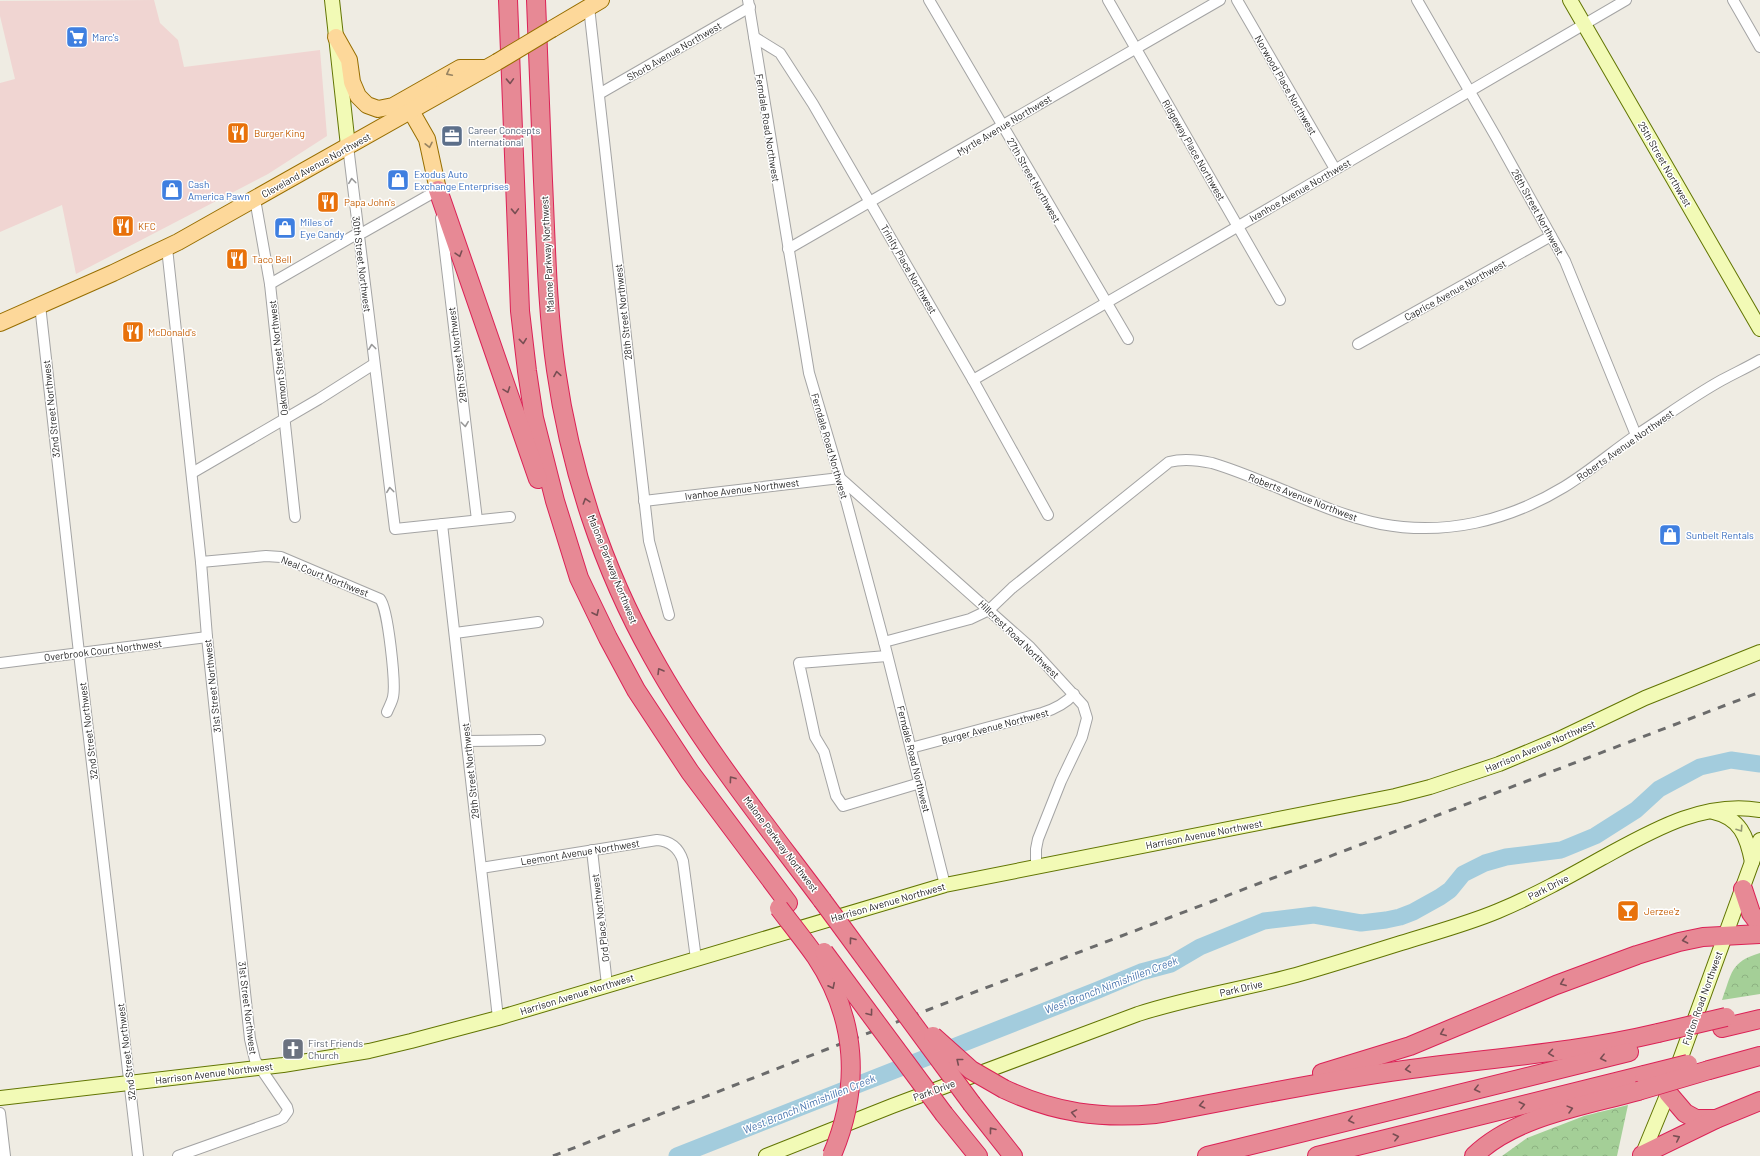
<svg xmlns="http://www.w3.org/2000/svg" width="1760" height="1156" font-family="Barlow,sans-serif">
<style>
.commercial{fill:#f0d5d2}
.forest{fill:url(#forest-crowns)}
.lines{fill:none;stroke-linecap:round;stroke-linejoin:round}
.river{stroke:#a3ccdd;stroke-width:17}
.street-casing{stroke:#a4a4a4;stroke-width:12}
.secondary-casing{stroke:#627503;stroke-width:16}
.primary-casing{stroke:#976e00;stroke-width:18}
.highway-casing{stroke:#db2256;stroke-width:20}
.street{stroke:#fff;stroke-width:10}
.secondary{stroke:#f2fab6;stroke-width:14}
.primary{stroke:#fdd89a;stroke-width:16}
.highway{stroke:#e78995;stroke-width:18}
.rail{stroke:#6b6b6b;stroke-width:3;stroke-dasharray:8 8;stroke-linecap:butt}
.primary-bridge-casing{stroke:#976e00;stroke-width:18;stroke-linecap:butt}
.highway-bridge-casing{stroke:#db2256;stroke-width:20;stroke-linecap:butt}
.primary-bridge{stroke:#fdd89a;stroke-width:16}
.highway-bridge{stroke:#e78995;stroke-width:18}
.oneway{stroke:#988462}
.oneway2{stroke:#784e53}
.oneway3{stroke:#999}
.oneway4{stroke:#929771}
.labels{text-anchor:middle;stroke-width:3;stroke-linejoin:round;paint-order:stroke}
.shop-label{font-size:10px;fill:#366cbe;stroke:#fff;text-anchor:start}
.street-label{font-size:10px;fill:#1d1d1d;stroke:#fff}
.service-label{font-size:10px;fill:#4e5e75;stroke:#fff;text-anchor:start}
.food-label{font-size:10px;fill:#c56008;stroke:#fff;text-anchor:start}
.worship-label{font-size:10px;fill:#5b616d;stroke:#fff;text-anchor:start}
.water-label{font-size:11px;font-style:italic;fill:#4975ae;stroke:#fff}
</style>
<defs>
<pattern id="forest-crowns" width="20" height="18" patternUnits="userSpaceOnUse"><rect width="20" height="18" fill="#a4cf97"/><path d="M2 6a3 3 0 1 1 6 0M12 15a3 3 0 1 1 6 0" fill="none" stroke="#8db182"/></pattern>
</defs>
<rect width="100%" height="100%" fill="#efece3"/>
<path class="commercial" d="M154,0L160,23L178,40L184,67L320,50L327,136L268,174L76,274L62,205L0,232V83L15,79L0,16V1Z"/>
<g class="forest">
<path d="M1760,953V994L1722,1000C1732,973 1730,962 1760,953Z"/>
<path d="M1628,1105L1617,1156H1502L1527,1138L1584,1116Z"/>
</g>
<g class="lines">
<path class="river" d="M677,1156L1098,990L1141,972L1171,964L1200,947L1264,921L1314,915L1361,923L1386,920L1400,917L1413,912L1440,897L1450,890L1463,874L1485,863L1506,857L1561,850L1595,836L1636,810L1659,789L1700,767L1731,760L1760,764"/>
<g class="street-casing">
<g id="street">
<path d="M748,0L809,373L840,478L884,642L945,885"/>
<path d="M929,0L1128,339"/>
<path d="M1108,0L1280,300"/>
<path d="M1237,0L1335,169"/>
<path d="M1417,0L1496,137L1565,261L1636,435"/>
<path d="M1733,0L1760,47"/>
<path d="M589,7L649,541L669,615"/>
<path d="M754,37L780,53L813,104L973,380L1048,515"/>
<path d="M599,94L750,7"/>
<path d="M348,146L395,529L510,517"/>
<path d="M255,199L270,284L295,517"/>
<path d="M441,218L477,520"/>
<path d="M167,248L201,562L207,637L250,1039L255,1060L287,1107L288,1111L283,1118L279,1120L178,1156"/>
<path d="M788,249L1220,0"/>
<path d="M270,284L355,235L364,232L438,190V194"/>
<path d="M40,305L79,653L138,1156"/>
<path d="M1358,344L1551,236"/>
<path d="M973,380C1191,254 1409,127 1626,0"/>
<path d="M192,473L319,399L374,364"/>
<path d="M644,501L840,478L1030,647L1083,705L1087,718L1082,737L1061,781L1038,839L1036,849V866"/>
<path d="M442,524L498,1018"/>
<path d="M201,562L266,556L281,557L380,599C388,608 396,684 393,697C392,702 389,707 387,712"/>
<path d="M455,633L538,622"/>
<path d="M884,642L970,619L989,610L1012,588L1169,462C1184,458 1198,460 1212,463C1269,480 1322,512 1381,524C1445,536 1508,521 1564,487C1590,471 1613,451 1638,434C1666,416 1693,396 1722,380C1735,373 1748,367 1760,360"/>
<path d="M887,656L799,663L815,737L824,752L836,796L843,806L920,783"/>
<path d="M0,663L207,637"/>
<path d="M467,741L540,740"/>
<path d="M911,748L1042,713C1055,709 1065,704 1074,694"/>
<path d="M592,850L607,985"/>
<path d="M481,868L657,840C671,841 679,848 683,861L696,959"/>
<path d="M0,1113L5,1156"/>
</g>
</g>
<g class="secondary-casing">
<g id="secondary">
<path d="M332,0L348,146"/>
<path d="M1570,0L1760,329"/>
<path d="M1713,812C1740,818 1747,836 1752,862"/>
<path d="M0,1098L283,1065L369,1051L411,1041L498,1018L945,885L1395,796L1430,787L1499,764L1559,739L1645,698L1760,652"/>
<path d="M766,1156L892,1106L1138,1014C1190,997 1244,989 1296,975C1331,965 1366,954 1401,943C1433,933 1467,924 1498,911C1534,896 1568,877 1602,858C1650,832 1703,800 1760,810"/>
<path d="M1642,1156L1668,1093L1760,840"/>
</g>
</g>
<g class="primary-casing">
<g id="primary">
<path d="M552,29L601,0"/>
<path d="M336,37L349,60L352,82L358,96L367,105L378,109L393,106L460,68H485"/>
<path d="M411,111L427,139L438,190"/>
<path d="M0,323L113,273L178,242L497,62"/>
</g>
</g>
<g class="highway-casing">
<g id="highway">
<path d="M508,0L520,311L527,371L534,418L555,501L579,578L608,638L636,690L690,772L788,903"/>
<path d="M536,0C538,60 541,120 543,181C546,244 547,308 556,370C570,469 603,569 652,656C700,743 763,821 822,900"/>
<path d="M438,190L538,479"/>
<path d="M1743,889L1751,913L1760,925"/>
<path d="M1722,1028L1760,1019"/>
<path d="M1709,1070L1760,1056"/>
<path d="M1322,1073L1410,1046L1556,985L1637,955L1679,942L1703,937L1760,934"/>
<path d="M1004,1089C1055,1113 1100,1119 1156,1114C1239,1099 1321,1081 1404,1070C1489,1058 1574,1053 1658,1033"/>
<path d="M1668,1093L1685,1113L1696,1119H1716"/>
<path d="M972,1104L1013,1156"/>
<path d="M944,1114L978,1156"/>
<path d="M1642,1155L1716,1119L1760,1101"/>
<path d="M1207,1156L1629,1052"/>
<path d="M1317,1156L1644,1075"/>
<path d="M1474,1156C1515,1116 1584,1106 1638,1091"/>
</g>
</g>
<use href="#street" class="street"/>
<use href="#secondary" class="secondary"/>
<use href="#primary" class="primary"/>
<use href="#highway" class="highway"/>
<path class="rail" d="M553,1156L925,1011L1760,692"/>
<g class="primary-bridge-casing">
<path id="primary-bridge" d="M497,62L552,29"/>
</g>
<g class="highway-bridge-casing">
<g id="highway-bridge">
<path d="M822,900L972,1104"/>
<path d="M779,908C791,924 804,940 816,957C857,1019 861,1087 832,1155"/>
<path d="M824,952L944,1114"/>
<path d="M1658,1033L1726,1017"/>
<path d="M933,1036L971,1070L1004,1089"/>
<path d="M1644,1075L1688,1064"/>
<path d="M1638,1091L1709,1070"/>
</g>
</g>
<use href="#primary-bridge" class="primary-bridge"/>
<use href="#highway-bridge" class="highway-bridge"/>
</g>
<defs><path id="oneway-chevron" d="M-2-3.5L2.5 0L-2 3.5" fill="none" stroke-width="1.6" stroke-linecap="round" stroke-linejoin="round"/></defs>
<g class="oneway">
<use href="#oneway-chevron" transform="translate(449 73) rotate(153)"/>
<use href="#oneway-chevron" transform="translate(429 145) rotate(78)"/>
</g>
<g class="oneway2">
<use href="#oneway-chevron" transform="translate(510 81) rotate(88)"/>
<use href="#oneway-chevron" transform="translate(515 211) rotate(88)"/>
<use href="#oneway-chevron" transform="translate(459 254) rotate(73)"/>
<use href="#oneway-chevron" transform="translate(523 341) rotate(84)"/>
<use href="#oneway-chevron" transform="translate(557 374) rotate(-99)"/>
<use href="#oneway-chevron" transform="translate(507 390) rotate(70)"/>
<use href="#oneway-chevron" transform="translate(586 501) rotate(-107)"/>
<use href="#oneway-chevron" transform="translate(596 613) rotate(65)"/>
<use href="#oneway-chevron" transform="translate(660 671) rotate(-121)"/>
<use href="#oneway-chevron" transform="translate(732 779) rotate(-126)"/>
<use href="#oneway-chevron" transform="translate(852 940) rotate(-127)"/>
<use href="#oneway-chevron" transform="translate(1685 940) rotate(169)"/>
<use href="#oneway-chevron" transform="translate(1563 983) rotate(159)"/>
<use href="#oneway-chevron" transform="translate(832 986) rotate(64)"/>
<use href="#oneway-chevron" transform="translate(870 1013) rotate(53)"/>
<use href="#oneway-chevron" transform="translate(1443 1033) rotate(158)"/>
<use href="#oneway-chevron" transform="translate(1551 1053) rotate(172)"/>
<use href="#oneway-chevron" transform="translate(1603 1058) rotate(166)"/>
<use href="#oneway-chevron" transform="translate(959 1061) rotate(-141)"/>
<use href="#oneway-chevron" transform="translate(1408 1069) rotate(172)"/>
<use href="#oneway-chevron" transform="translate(1477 1089) rotate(166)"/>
<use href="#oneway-chevron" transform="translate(1202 1105) rotate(168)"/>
<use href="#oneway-chevron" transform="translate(1522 1105) rotate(-14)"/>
<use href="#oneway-chevron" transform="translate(1570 1109) rotate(-15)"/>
<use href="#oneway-chevron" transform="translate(1074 1113) rotate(-170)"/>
<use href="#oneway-chevron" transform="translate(1351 1120) rotate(166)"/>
<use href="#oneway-chevron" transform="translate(992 1130) rotate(-128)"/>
<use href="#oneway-chevron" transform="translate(1396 1137) rotate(-14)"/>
<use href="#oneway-chevron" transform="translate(1677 1138) rotate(-26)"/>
</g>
<g class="oneway3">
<use href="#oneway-chevron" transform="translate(352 181) rotate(-97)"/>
<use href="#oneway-chevron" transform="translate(372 347) rotate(-97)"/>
<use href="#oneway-chevron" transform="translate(465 424) rotate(83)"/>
<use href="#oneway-chevron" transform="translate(390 490) rotate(-97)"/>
</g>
<use class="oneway4" href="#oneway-chevron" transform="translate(1740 829) rotate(56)"/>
<defs>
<g id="supermarket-square" transform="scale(1.15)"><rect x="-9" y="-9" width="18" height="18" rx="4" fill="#3f7fe0" stroke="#fff"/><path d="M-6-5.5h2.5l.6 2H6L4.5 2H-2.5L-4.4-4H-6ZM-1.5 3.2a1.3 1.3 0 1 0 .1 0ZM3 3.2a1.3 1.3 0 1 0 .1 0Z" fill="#fff"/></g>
<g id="restaurant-square" transform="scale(1.15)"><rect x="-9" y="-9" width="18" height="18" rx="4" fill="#e8710a" stroke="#fff"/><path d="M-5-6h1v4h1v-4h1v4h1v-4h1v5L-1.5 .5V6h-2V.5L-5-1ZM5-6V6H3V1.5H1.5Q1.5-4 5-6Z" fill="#fff"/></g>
<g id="office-square" transform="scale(1.15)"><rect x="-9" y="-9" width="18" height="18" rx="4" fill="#5c6f8a" stroke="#fff"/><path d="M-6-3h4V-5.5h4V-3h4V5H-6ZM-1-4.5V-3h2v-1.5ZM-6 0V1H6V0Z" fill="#fff"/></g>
<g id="shop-square" transform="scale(1.15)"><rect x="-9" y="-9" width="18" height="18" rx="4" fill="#3f7fe0" stroke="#fff"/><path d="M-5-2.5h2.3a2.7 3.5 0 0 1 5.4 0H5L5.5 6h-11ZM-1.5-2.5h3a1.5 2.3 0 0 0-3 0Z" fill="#fff"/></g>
<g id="bar-square" transform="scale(1.15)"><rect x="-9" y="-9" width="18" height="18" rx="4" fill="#e8710a" stroke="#fff"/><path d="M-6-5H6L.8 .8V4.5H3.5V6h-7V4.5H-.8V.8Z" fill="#fff"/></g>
<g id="church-square" transform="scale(1.15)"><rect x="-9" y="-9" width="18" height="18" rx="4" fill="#6b7280" stroke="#fff"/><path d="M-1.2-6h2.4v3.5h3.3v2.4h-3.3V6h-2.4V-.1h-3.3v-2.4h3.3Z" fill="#fff"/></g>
</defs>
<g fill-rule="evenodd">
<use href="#supermarket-square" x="77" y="37"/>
<use href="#restaurant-square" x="238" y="133"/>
<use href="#office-square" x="452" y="136"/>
<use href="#shop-square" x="398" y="180"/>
<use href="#shop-square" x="172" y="190"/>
<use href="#restaurant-square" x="328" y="202"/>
<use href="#restaurant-square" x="123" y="226"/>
<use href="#shop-square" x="285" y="228"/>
<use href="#restaurant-square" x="237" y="259"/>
<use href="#restaurant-square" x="133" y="332"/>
<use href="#shop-square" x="1670" y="535"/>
<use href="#bar-square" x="1628" y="911"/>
<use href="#church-square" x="293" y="1049"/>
</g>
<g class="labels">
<g class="shop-label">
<text x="92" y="41">Marc's</text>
<text x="414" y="178">Exodus Auto<tspan x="414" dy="12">Exchange Enterprises</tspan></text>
<text x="188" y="188">Cash<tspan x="188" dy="12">America Pawn</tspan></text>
<text x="300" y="226">Miles of<tspan x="300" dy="12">Eye Candy</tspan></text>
<text x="1686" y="539">Sunbelt Rentals</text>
</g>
<g class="street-label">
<text transform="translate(674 51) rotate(-30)" y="4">Shorb Avenue Northwest</text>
<text transform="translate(1286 85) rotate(60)" y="4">Norwood Place Northwest</text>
<text transform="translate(1004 125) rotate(-31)" y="4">Myrtle Avenue Northwest</text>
<text transform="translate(768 128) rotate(81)" y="4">Ferndale Road Northwest</text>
<text transform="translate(1194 150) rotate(60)" y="4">Ridgeway Place Northwest</text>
<text transform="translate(1665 164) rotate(60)" y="4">25th Street Northwest</text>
<text transform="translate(316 165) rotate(-29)" y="4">Cleveland Avenue Northwest</text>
<text transform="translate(1034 180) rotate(60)" y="4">27th Street Northwest</text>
<text transform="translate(1300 190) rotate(-30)" y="4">Ivanhoe Avenue Northwest</text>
<text transform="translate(1538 212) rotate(61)" y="4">26th Street Northwest</text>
<text transform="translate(547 254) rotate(-93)" y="4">Malone Parkway Northwest</text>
<text transform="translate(362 264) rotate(83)" y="4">30th Street Northwest</text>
<text transform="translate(909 269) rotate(60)" y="4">Trinity Place Northwest</text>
<text transform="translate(1455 290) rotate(-29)" y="4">Caprice Avenue Northwest</text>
<text transform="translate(623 312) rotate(-96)" y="4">28th Street Northwest</text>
<text transform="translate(457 355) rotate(-97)" y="4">29th Street Northwest</text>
<text transform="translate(278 358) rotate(-96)" y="4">Oakmont Street Northwest</text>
<text transform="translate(51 409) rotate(-96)" y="4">32nd Street Northwest</text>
<text transform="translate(1625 445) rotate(-35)" y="4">Roberts Avenue Northwest</text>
<text transform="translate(830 446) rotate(74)" y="4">Ferndale Road Northwest</text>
<text transform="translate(742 489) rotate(-7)" y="4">Ivanhoe Avenue Northwest</text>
<text transform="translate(1303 497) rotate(21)" y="4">Roberts Avenue Northwest</text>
<text transform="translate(613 569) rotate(68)" y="4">Malone Parkway Northwest</text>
<text transform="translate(325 576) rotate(22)" y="4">Neal Court Northwest</text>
<text transform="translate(1019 639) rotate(44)" y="4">Hillcrest Road Northwest</text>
<text transform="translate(103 650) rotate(-7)" y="4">Overbrook Court Northwest</text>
<text transform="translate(212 686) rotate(-96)" y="4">31st Street Northwest</text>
<text transform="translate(995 726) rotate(-15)" y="4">Burger Avenue Northwest</text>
<text transform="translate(88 731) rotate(-97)" y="4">32nd Street Northwest</text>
<text transform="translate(1540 746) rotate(-23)" y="4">Harrison Avenue Northwest</text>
<text transform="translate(914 759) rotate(76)" y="4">Ferndale Road Northwest</text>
<text transform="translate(470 771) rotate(-96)" y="4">29th Street Northwest</text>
<text transform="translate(1204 834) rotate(-11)" y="4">Harrison Avenue Northwest</text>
<text transform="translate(781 844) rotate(53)" y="4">Malone Parkway Northwest</text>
<text transform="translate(580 852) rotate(-9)" y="4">Leemont Avenue Northwest</text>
<text transform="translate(1548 887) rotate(-27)" y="4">Park Drive</text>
<text transform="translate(888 902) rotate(-16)" y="4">Harrison Avenue Northwest</text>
<text transform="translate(600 918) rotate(-97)" y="4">Ord Place Northwest</text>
<text transform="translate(1241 988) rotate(-13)" y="4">Park Drive</text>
<text transform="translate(577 994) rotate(-17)" y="4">Harrison Avenue Northwest</text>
<text transform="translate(1702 998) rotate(-70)" y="4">Fulton Road Northwest</text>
<text transform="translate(248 1008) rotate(83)" y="4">31st Street Northwest</text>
<text transform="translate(126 1052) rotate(-97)" y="4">32nd Street Northwest</text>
<text transform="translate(214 1073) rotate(-7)" y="4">Harrison Avenue Northwest</text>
<text transform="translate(934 1090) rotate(-20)" y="4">Park Drive</text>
</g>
<g class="service-label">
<text x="468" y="134">Career Concepts<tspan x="468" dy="12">International</tspan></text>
</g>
<g class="food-label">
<text x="254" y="137">Burger King</text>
<text x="344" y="206">Papa John's</text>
<text x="138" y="230">KFC</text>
<text x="252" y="263">Taco Bell</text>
<text x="148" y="336">McDonald's</text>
<text x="1644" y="915">Jerzee'z</text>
</g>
<g class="worship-label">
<text x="308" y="1047">First Friends<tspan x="308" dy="12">Church</tspan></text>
</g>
<g class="water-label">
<text transform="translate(1111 985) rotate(-21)" y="4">West Branch Nimishillen Creek</text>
<text transform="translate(809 1104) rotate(-22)" y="4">West Branch Nimishillen Creek</text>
</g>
</g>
</svg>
